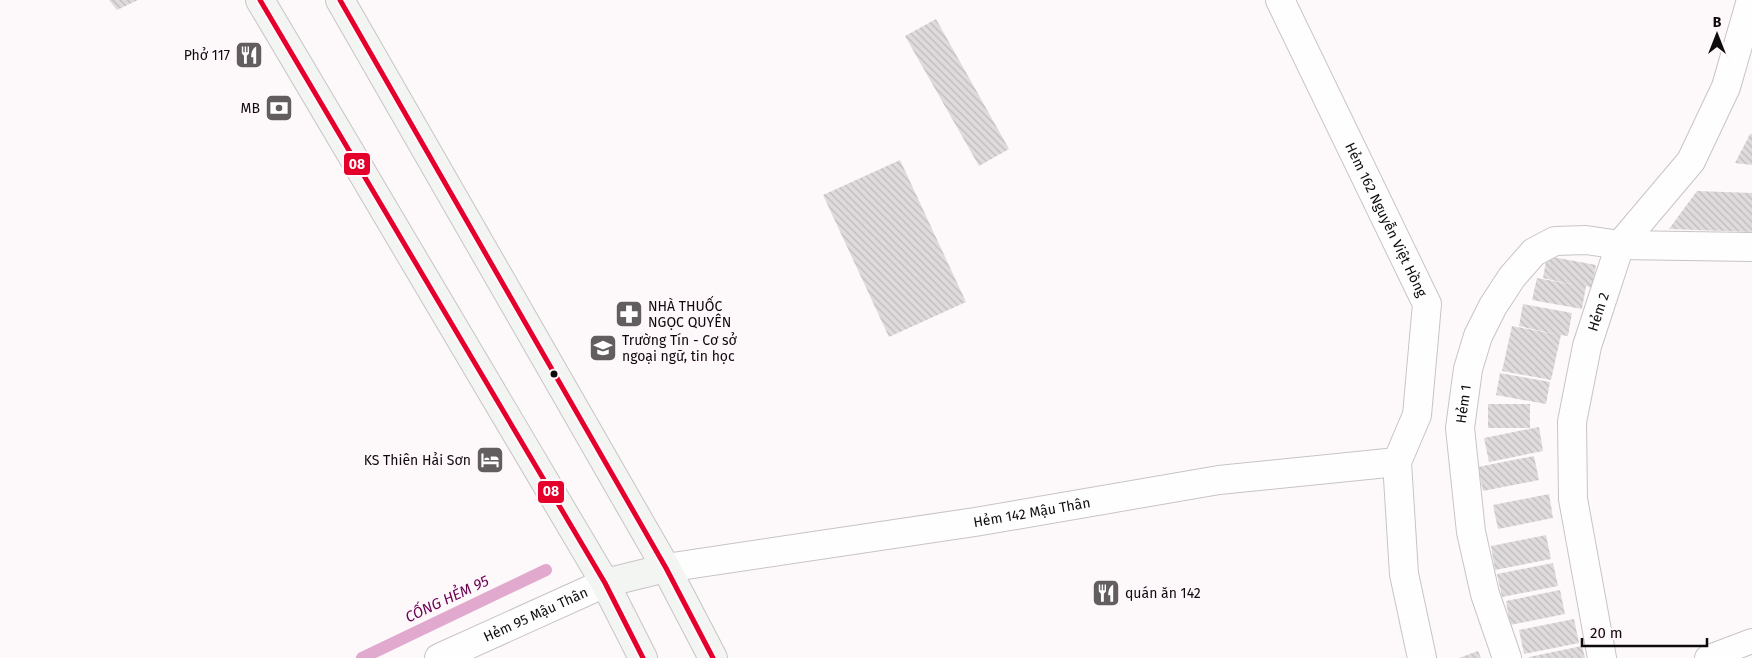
<svg xmlns="http://www.w3.org/2000/svg" width="1752" height="658" font-family="'Fira Sans',sans-serif">
<style>
.lines{fill:none;stroke-linecap:round;stroke-linejoin:round}
.stream{stroke:#e2a9cf;stroke-width:12}
.building{fill:url(#building-back-hatch)}
.service-casing{stroke:#c8c4c6;stroke-width:26}
.minor-casing{stroke:#c8c4c6;stroke-width:30}
.secondary-casing{stroke:#c8c4c6;stroke-width:30}
.service{stroke:#fffefe;stroke-width:24}
.minor{stroke:#fffefe;stroke-width:28}
.secondary{stroke:#f3f5f2;stroke-width:28}
.bus-1-casing{stroke:#fff7fb;stroke-width:9}
.bus-1{stroke:#e4002b;stroke-width:5}
.bus-dot{fill:#0e0b0c;stroke:#fff7fb;stroke-width:2}
.labels{text-anchor:middle;stroke-width:4;stroke-linejoin:round;paint-order:stroke}
.poi-label{font-size:14px;fill:#0e0b0c;stroke:#fff7fb;text-anchor:end}
.street-label{font-size:14px;fill:#0e0b0c;stroke:#fff7fb}
.water-label{font-size:15px;font-style:italic;fill:#680352;stroke:#fff7fb}
.line-badge{stroke:#fff7fb;stroke-width:2}
.badge-label{font-size:14px;text-anchor:middle;font-weight:bold;fill:#fff}
</style>
<defs>
<pattern id="building-back-hatch" width="6" height="6" patternUnits="userSpaceOnUse" patternTransform="scale(1.25)"><rect width="6" height="6" fill="#dfdbdd"/><path d="M-1 5l2 2M0 0l6 6M5-1l2 2" fill="none" stroke="#bebbbc"/></pattern>
</defs>
<rect width="100%" height="100%" fill="#fdf9fb"/>
<g class="lines">
<path class="stream" d="M362,658L546,570"/>
</g>
<g class="building">
<path d="M109,0H138L117,10Z"/>
<path d="M936,19L1009,149L979,166L905,36Z"/>
<path d="M1750,134H1752V165L1735,163Z"/>
<path d="M900,160L966,302L889,337L823,195Z"/>
<path d="M1697,191L1752,193V232L1669,229Z"/>
<path d="M1547,256L1596,265L1592,288L1586,286L1582,309L1532,300L1537,278L1574,285L1543,278Z"/>
<path d="M1523,304L1572,313L1568,336L1561,335L1551,380L1502,371L1512,326L1559,335L1519,326Z"/>
<path d="M1500,373L1550,382L1546,404L1496,395Z"/>
<rect x="1488" y="404" width="42" height="24"/>
<path d="M1539,427L1543,451L1489,462L1484,438Z"/>
<path d="M1534,456L1539,480L1483,491L1478,467Z"/>
<path d="M1549,494L1553,518L1498,529L1493,505Z"/>
<path d="M1546,535L1551,559L1495,570L1491,546Z"/>
<path d="M1553,563L1558,586L1502,597L1497,574Z"/>
<path d="M1560,590L1565,614L1510,625L1506,601Z"/>
<path d="M1574,619L1579,643L1524,654L1519,630Z"/>
<path d="M1582,646L1585,658H1529V657Z"/>
<path d="M1478,651L1481,658H1459Z"/>
</g>
<g class="lines">
<g class="service-casing">
<path id="service" d="M1707,658L1752,641"/>
</g>
<g class="minor-casing">
<g id="minor">
<path id="s1" d="M1280,0L1427,304L1417,415L1397,462L1404,574L1422,658"/>
<path id="s2" d="M666,568L975,522L1219,480L1397,462"/>
<path id="s3" d="M439,658L605,583"/>
<path id="s4" d="M1507,658L1485,594L1471,532L1460,428L1468,369L1478,336L1493,306L1512,277L1534,252L1555,241L1586,240L1620,245L1752,247"/>
<path id="s5" d="M1602,658L1573,499L1572,422L1587,346L1620,245L1691,161L1726,87L1751,0"/>
</g>
</g>
<g class="secondary-casing">
<g id="secondary">
<path d="M260,0L605,583L643,658"/>
<path d="M340,0L666,568L713,658"/>
<path d="M605,583L666,568"/>
</g>
</g>
<use href="#service" class="service"/>
<use href="#minor" class="minor"/>
<use href="#secondary" class="secondary"/>
<g class="bus-1-casing">
<g id="bus-1">
<path d="M260,0L605,583L643,658"/>
<path d="M340,0L666,568L713,658"/>
</g>
</g>
<use href="#bus-1" class="bus-1"/>
</g>
<defs>
<g id="restaurant-square" transform="scale(1.4375)"><rect x="-9" y="-9" width="18" height="18" rx="4" fill="#625e60" stroke="#fff7fb"/><path d="M-5-6h1v4h1v-4h1v4h1v-4h1v5L-1.5 .5V6h-2V.5L-5-1ZM5-6V6H3V1.5H1.5Q1.5-4 5-6Z" fill="#fff"/></g>
<g id="bank-square" transform="scale(1.4375)"><rect x="-9" y="-9" width="18" height="18" rx="4" fill="#625e60" stroke="#fff7fb"/><path d="M-6-4H6V4H-6ZM0-2.3a2.3 2.3 0 1 0 0 4.6a2.3 2.3 0 1 0 0-4.6Z" fill="#fff"/></g>
<g id="pharmacy-square" transform="scale(1.4375)"><rect x="-9" y="-9" width="18" height="18" rx="4" fill="#625e60" stroke="#fff7fb"/><path d="M-2-6h4v4h4v4h-4v4h-4v-4h-4v-4h4Z" fill="#fff"/></g>
<g id="school-square" transform="scale(1.4375)"><rect x="-9" y="-9" width="18" height="18" rx="4" fill="#625e60" stroke="#fff7fb"/><path d="M0-5L7-2L0 1L-7-2ZM-4 1L0 2.5L4 1V4Q0 6-4 4Z" fill="#fff"/></g>
<g id="hotel-square" transform="scale(1.4375)"><rect x="-9" y="-9" width="18" height="18" rx="4" fill="#625e60" stroke="#fff7fb"/><path d="M-6-4.5h1.5V1H6V5H4.5V3h-9V5H-6ZM-4 0a1.8 1.8 0 1 1 3.6 0ZM.5 0V-2.5h3Q6-2.5 6 0Z" fill="#fff"/></g>
</defs>
<g fill-rule="evenodd">
<use href="#restaurant-square" x="249" y="55"/>
<use href="#bank-square" x="279" y="108"/>
<use href="#pharmacy-square" x="629" y="314"/>
<use href="#school-square" x="603" y="348"/>
<use href="#hotel-square" x="490" y="460"/>
<use href="#restaurant-square" x="1106" y="593"/>
</g>
<circle class="bus-dot" cx="554" cy="374" r="4.5"/>
<g class="labels">
<g class="poi-label">
<text x="230" y="60">Phở 117</text>
<text x="260" y="113">MB</text>
<text x="648" y="311" text-anchor="start">NHÀ THUỐC<tspan x="648" dy="16">NGỌC QUYÊN</tspan></text>
<text x="622" y="345" text-anchor="start">Trường Tín - Cơ sở<tspan x="622" dy="16">ngoại ngữ, tin học</tspan></text>
<text x="471" y="465">KS Thiên Hải Sơn</text>
<text x="1125" y="598" text-anchor="start">quán ăn 142</text>
</g>
<g class="street-label">
<text dy="5" stroke="none"><textPath href="#s1" startOffset="244">Hẻm 162 Nguyễn Việt Hồng</textPath></text>
<text dy="5" stroke="none"><textPath href="#s5" startOffset="352">Hẻm 2</textPath></text>
<text dy="5" stroke="none"><textPath href="#s4" startOffset="260">Hẻm 1</textPath></text>
<text dy="5" stroke="none"><textPath href="#s2" startOffset="370">Hẻm 142 Mậu Thân</textPath></text>
<text dy="5" stroke="none"><textPath href="#s3" startOffset="106">Hẻm 95 Mậu Thân</textPath></text>
</g>
<g class="water-label">
<text transform="translate(447 599) rotate(-25)" y="5">CỐNG HẺM 95</text>
</g>
</g>
<g class="line-badge">
<rect x="343" y="152" width="28" height="24" rx="5" fill="#e4002b"/>
<rect x="537" y="480" width="28" height="24" rx="5" fill="#e4002b"/>
</g>
<g class="badge-label">
<text x="357" y="169">08</text>
<text x="551" y="496">08</text>
</g>
<g transform="translate(1717 35)" stroke="#fff7fb" stroke-width="4" paint-order="stroke">
<path d="M0-4L9 19L0 12L-9 19Z" fill="#0e0b0c"/>
<text y="-8" font-size="14" font-weight="bold" text-anchor="middle" fill="#0e0b0c">B</text>
</g>
<path d="M1582 638v8h125v-8" fill="none" stroke="#0e0b0c" stroke-width="2.5"/>
<text x="1590" y="638" font-size="15" fill="#0e0b0c" stroke="#fff7fb" stroke-width="4" paint-order="stroke">20 m</text>
</svg>
